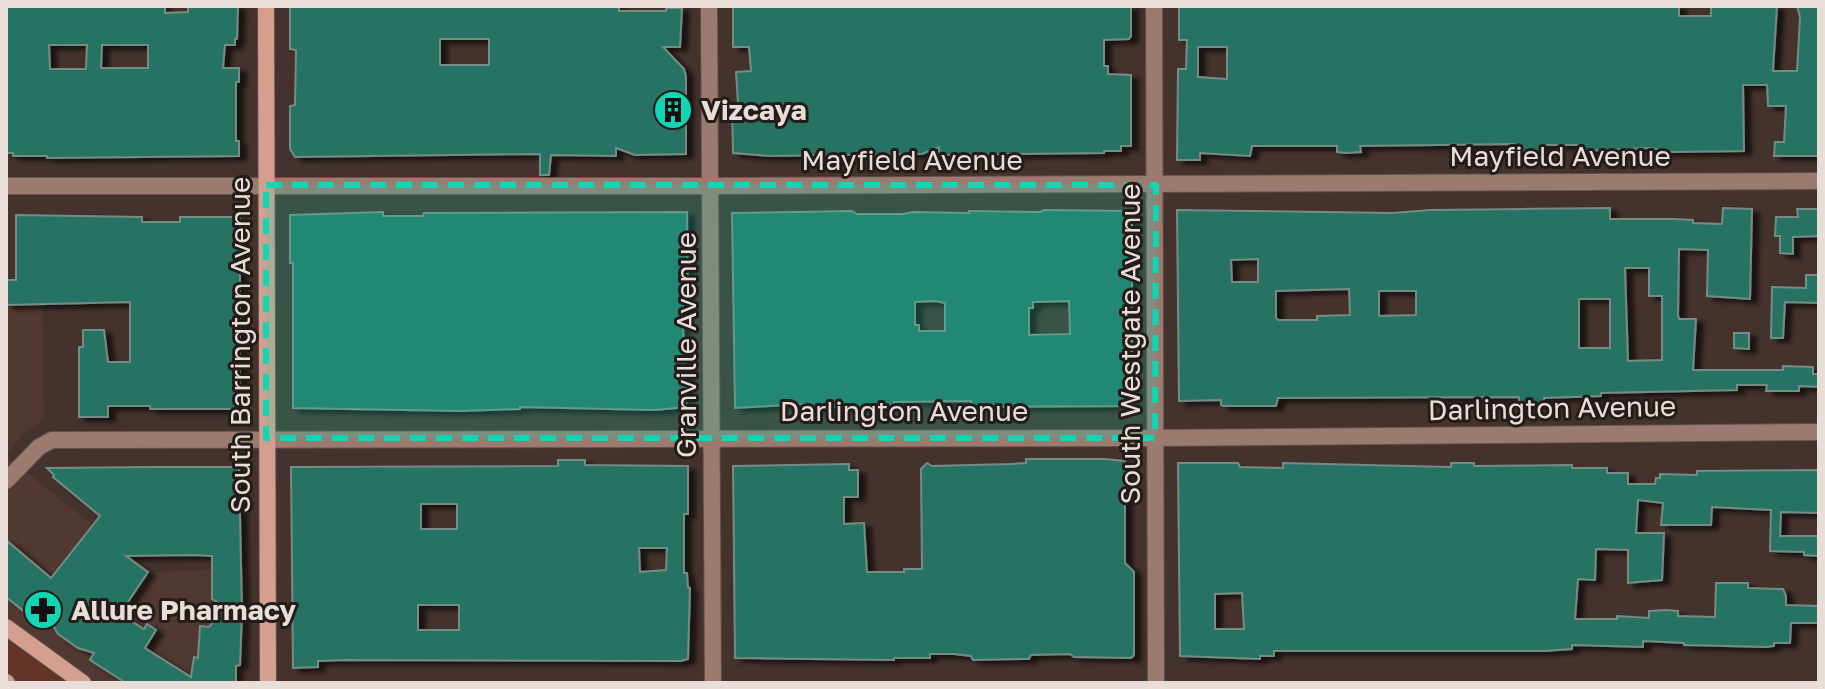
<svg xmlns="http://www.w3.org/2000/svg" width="1825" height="689" font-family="'Golos Text',sans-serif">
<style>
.built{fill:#513830}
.green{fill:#643527}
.building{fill:#287363;stroke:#758c85;stroke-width:2;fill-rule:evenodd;filter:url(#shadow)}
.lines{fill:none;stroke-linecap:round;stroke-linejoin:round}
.street-casing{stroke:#62514b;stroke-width:18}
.secondary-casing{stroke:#62514b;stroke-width:18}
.street{stroke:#9b7a70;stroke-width:16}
.secondary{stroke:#d49f8f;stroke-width:16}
.marked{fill:#12d5b4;fill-opacity:0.2;stroke:#12d5b4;stroke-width:6;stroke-dasharray:16 10;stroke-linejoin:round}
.labels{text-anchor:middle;stroke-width:6;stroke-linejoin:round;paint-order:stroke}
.poi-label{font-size:28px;font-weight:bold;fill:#e9ddd9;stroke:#241c19;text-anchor:start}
.street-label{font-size:28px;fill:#e9ddd9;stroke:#241c19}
</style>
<defs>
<filter id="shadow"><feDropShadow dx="7" dy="4" stdDeviation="2" flood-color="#0009"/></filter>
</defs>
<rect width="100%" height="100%" fill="#44322c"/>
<g class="built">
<path d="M6,307H42L44,419L23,434L6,455Z"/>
<path d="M6,456L152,572L247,568L246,683H6Z"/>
</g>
<path class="green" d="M6,640L66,683H24L6,670Z"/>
<g class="building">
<path d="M6,6H165V13L188,12V6H238L237,39H235V45H225L223,68H239V82H236V141H239V156L47,158V156H13V153H6ZM49,45H87L86,69H50ZM102,45H148V68H101Z"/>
<path d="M290,6H619V11H666V8H682L680,47H663L684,69L686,76V154L635,155L616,148V156L551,155L549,175H540V154L295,157L290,149V106L295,105L296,50L290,49ZM440,39H489V65H440Z"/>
<path d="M733,6H1131V36L1129,39L1104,40V66H1108V74L1131,75V146H1121V151H1104V153L939,155V147L922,154L769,156L733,153L732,104L738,103L736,72L751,71L749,47H733Z"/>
<path d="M1179,6H1679V16H1711V6H1777L1773,71H1797L1800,17L1797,6H1819V156H1774L1775,142H1784L1786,106H1768L1767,85H1743L1744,151L1670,152L1650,148L1581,151V145H1540V152H1514V144L1360,146L1361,152L1346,153L1337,152V146H1252L1250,156L1200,153V160H1177L1178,69H1186L1187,40H1179ZM1198,47H1227V79L1198,77Z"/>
<path d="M1610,208V219H1673L1693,220V223L1722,224L1723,208L1752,209L1750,299L1707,296L1708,250L1679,249L1678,315L1679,319H1696L1693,370H1783V366L1813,367V374H1819V387L1799,386V391H1766L1767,385H1737V390L1601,393V396L1544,398V404H1519V397L1278,398L1276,406H1223L1221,405V400L1179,401L1177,210L1393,213L1430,210ZM1258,259V282H1232L1231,260ZM1625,268H1649V296H1662V360L1628,361ZM1349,289L1350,315L1317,316V320H1278L1276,318V291ZM1379,291H1416V315L1379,316ZM1579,299H1610V348H1579Z"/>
<path d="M1797,209H1819V236L1793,237V254L1780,253V236H1775L1776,217H1798Z"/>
<path d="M1044,210L1132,211V406L971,407V401L894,402V405H887V407L876,408L811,407L805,404L735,408L732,213L852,211L857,214H903L913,212L969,213V211L1040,212ZM935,301L945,303V331H919V325H915V302ZM1069,301L1070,334L1029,335V308H1033V302Z"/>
<path d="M383,212V216H423L424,213L687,212L688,302H684L683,328L685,367H688L686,407L655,410L520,407V409L460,411L293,408V263H290V215Z"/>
<path d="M16,215L142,217V222H180V217H240V409H150V406H108V417H79V347H83V330H104L108,362H130V302L6,305V280H16Z"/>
<path d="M1806,275H1819V303L1785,302L1783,338H1771L1772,287L1806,288Z"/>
<path d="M1734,333H1749V349L1734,348Z"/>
<path d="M1026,459H1105L1125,461V563L1134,572V655L1131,658L1074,657L1070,654L1031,655L1029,659H1021L973,660L971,656L954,654H930V658H894V660L735,658L733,466L849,464V470H858V497H844V524L864,523L867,572H904V569H922L921,469L927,463L932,466L1010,464L1026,463Z"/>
<path d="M558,460H585V465L688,466V514H684V573H687L688,587L690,588L688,659L681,661L345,660L318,661V667L293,668L291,467L558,466ZM421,504H457V529H421ZM639,548H667L666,570L640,572ZM418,605H459V630H418Z"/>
<path d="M1178,463H1238L1240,467L1283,468V463L1451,467V463H1474V466L1572,465V468H1607V473H1628V484H1655L1656,478H1660V474L1697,475V471L1819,470V513L1781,512L1780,536H1819V556L1804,555V552L1770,551L1771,510L1712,507L1711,525H1661L1663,503L1638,500L1636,533H1664L1662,580L1628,583V550L1596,549L1595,580L1578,579L1575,619H1617V616L1649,618V611L1666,610L1678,611V616L1715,617L1716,583H1748V588L1783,589L1786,596V605L1819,606V623H1791L1790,643H1774V646L1767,647L1684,645V643L1643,641V647L1572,645V649L1544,651H1274V656H1260V659L1180,656ZM1242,593L1244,629H1215V594Z"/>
<path d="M153,467H239L242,613L240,665L236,666V683H126L90,660L94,653L78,648L58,634L51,622H42L34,610L26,613L6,597V540L51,578L100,516L53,477L54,475L47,468ZM194,555L212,556V599L226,607L209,627L200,626L198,658L194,657L191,677L145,648L156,630L147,624L144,629L120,614L148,572L126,556Z"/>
</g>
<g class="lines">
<g class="street-casing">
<g id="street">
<path d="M709,6L713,683"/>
<path d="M1154,6L1156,683"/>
<path d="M6,186H710L1819,181"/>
<path d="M6,481L39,447L52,440L1155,438L1819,432"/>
</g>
</g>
<g class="secondary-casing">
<g id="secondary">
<path d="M266,6L268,683"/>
<path d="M6,627L83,683"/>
<path d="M6,682L7,683"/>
</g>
</g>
<use href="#street" class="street"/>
<use href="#secondary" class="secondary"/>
</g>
<path class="marked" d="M266,185H1156L1155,438H266Z"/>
<defs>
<g id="building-disc" transform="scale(2)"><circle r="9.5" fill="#12d5b4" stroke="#241c19"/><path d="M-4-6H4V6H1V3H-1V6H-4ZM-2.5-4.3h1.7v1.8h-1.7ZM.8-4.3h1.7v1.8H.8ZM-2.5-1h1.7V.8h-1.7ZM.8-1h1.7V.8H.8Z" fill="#111"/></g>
<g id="pharmacy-disc" transform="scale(2)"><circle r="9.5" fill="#12d5b4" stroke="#241c19"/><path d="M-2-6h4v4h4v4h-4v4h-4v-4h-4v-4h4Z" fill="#111"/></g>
</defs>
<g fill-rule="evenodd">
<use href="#building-disc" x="673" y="110"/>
<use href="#pharmacy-disc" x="43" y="610"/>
</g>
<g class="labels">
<g class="poi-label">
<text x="701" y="120">Vizcaya</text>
<text x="71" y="620">Allure Pharmacy</text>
</g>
<g class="street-label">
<text x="1560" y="166">Mayfield Avenue</text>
<text x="912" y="170">Mayfield Avenue</text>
<text transform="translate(1130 344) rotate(-90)" y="10">South Westgate Avenue</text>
<text transform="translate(240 345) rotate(-90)" y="10">South Barrington Avenue</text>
<text transform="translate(686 345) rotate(-90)" y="10">Granville Avenue</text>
<text transform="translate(1552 408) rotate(-1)" y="10">Darlington Avenue</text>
<text x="904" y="421">Darlington Avenue</text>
</g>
</g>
<rect width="1825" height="689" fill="none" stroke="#e9ddd9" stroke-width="16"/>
</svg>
